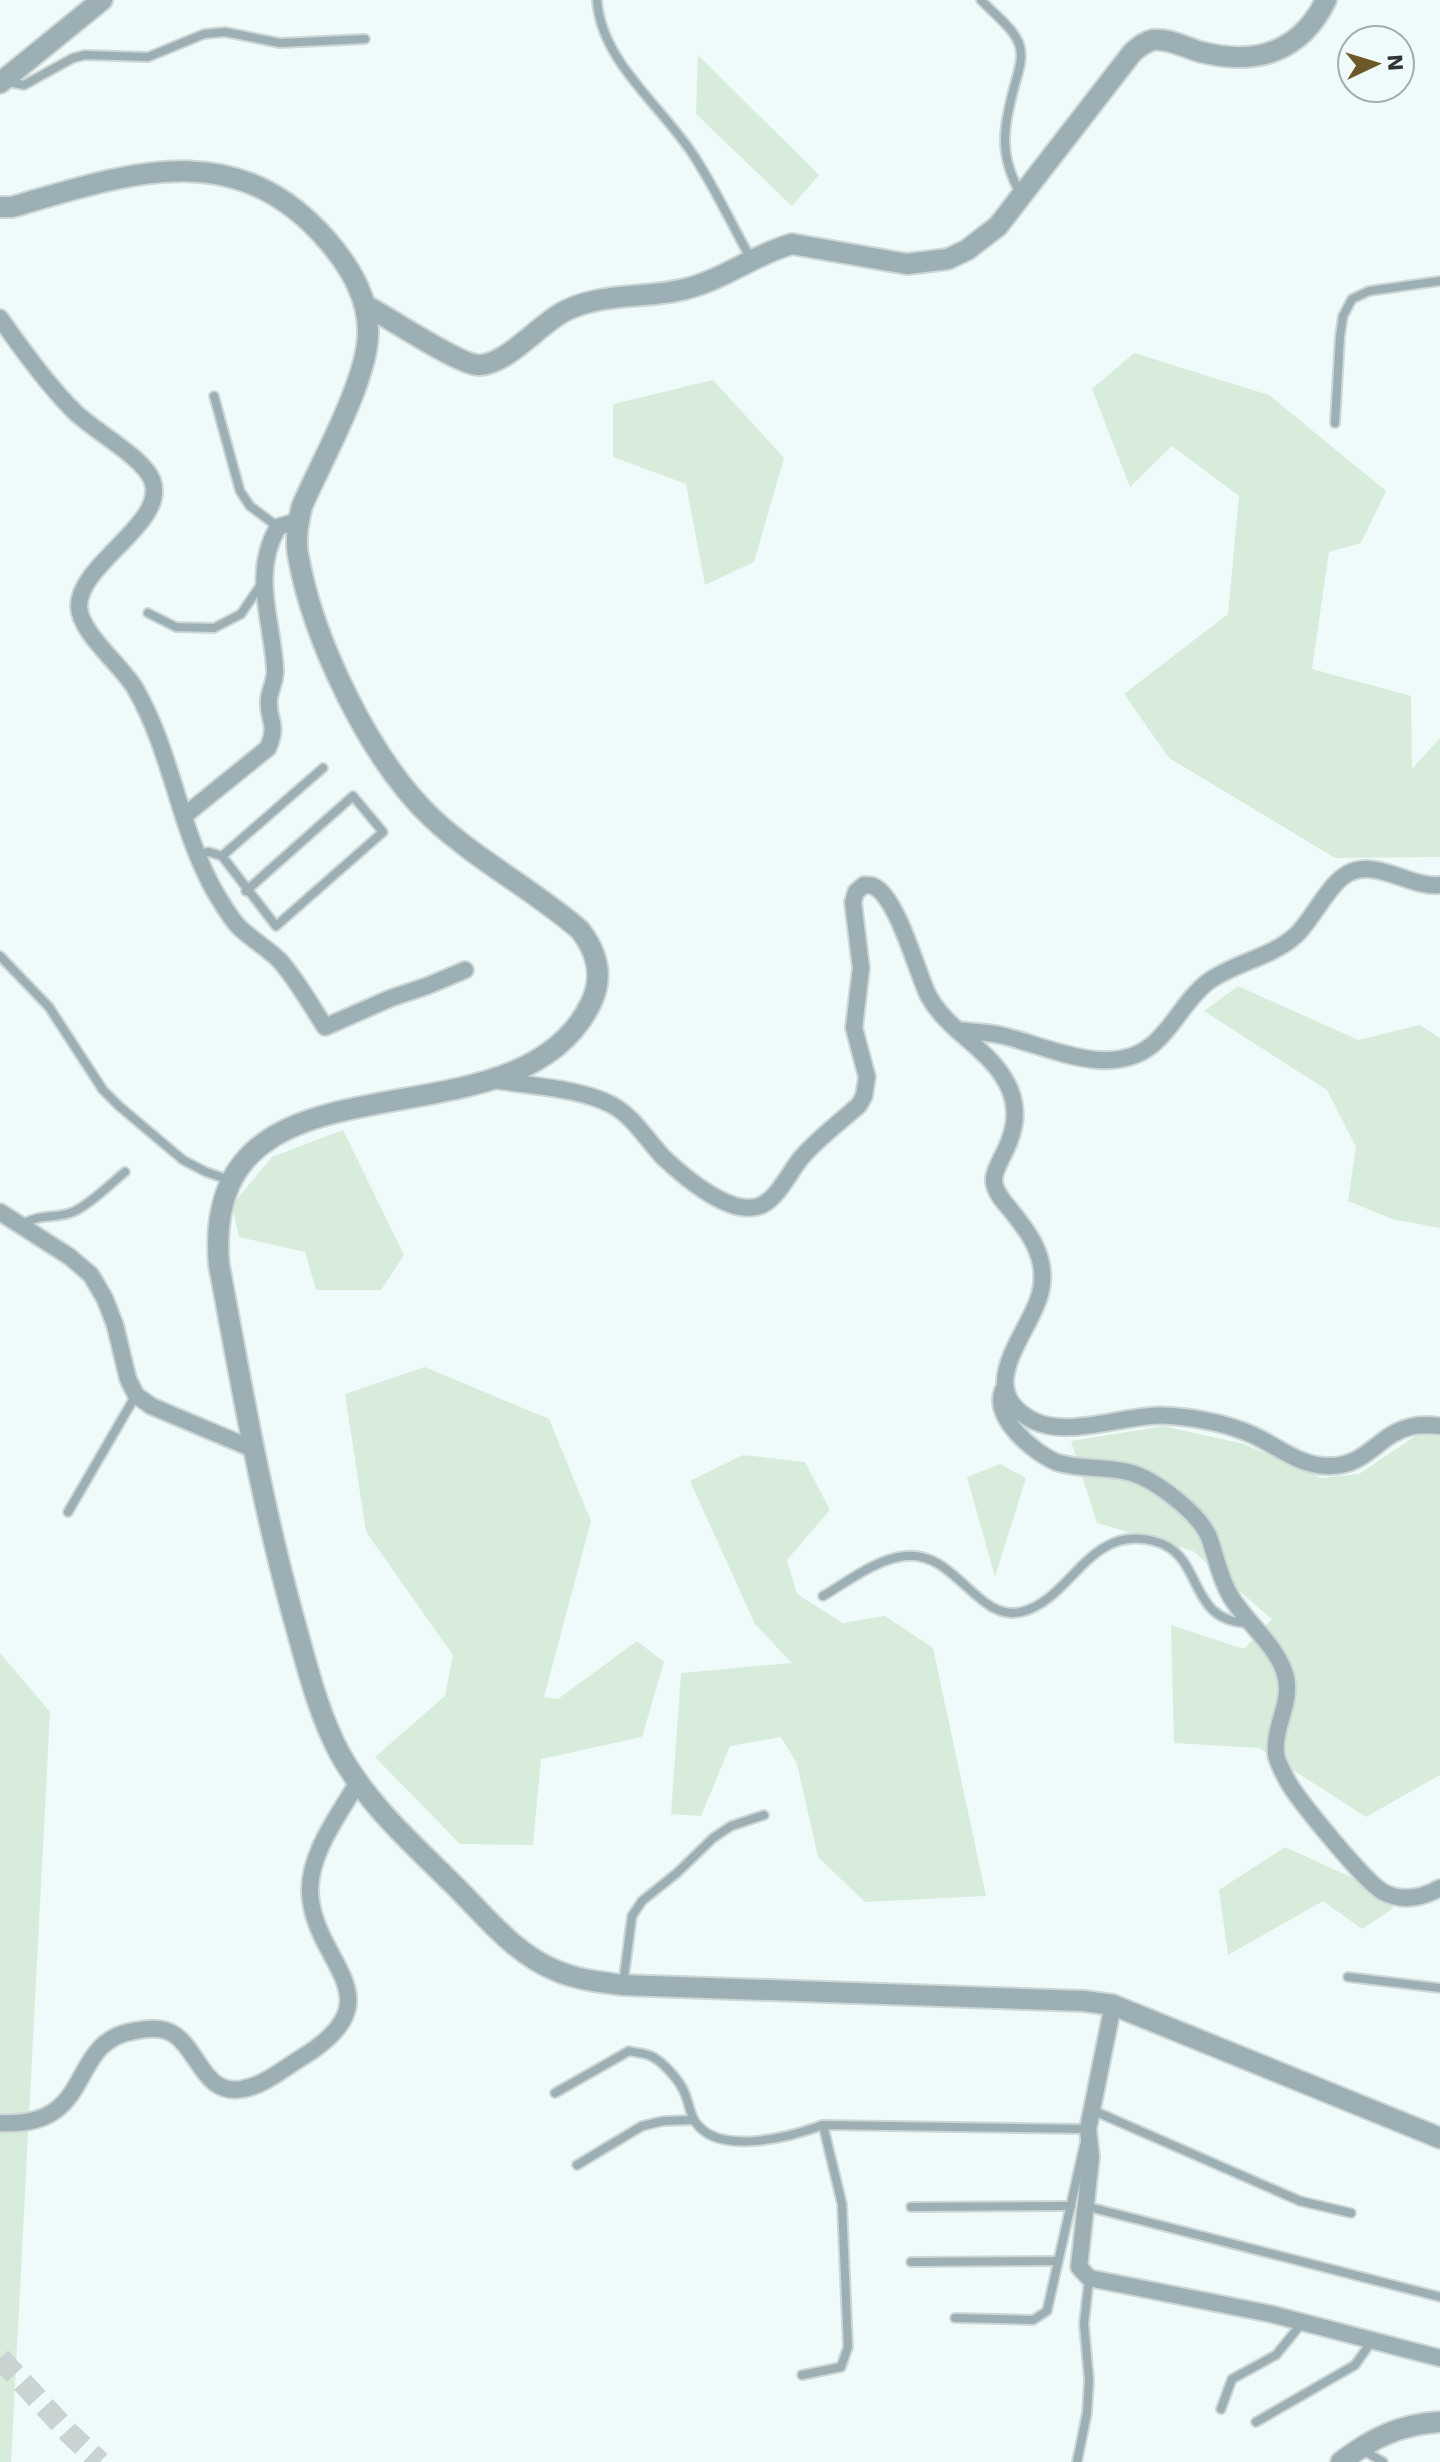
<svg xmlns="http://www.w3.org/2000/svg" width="1440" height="2462" font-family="'Work Sans',sans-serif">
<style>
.green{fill:#d8ecdb}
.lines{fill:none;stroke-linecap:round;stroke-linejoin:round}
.trunk-tunnel{stroke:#c9d3d2;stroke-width:22;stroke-dasharray:22 11;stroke-linecap:butt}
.service-casing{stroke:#cdd7d6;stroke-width:12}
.minor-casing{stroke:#cdd7d6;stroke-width:20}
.tertiary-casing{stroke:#cdd7d6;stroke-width:24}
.service{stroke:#9cafb4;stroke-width:8}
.minor{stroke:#9cafb4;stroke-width:16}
.tertiary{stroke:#9cafb4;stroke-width:20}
</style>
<rect width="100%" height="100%" fill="#effbfa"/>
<g class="green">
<path d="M698,55L819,175L792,206L696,114Z"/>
<path d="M1134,353L1269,395L1386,491L1361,543L1329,552L1312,669L1411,696L1412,769L1440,738V857L1335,858L1169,758L1124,694L1228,614L1239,496L1172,446L1130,487L1092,389Z"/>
<path d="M713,380L784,458L754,562L705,585L686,484L613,457V404Z"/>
<path d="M1238,986L1358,1040L1420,1025L1440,1038V1228L1392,1219L1348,1201L1356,1147L1327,1090L1204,1011Z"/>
<path d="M343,1130L404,1255L381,1290H316L305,1252L239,1237L232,1205L272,1157Z"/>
<path d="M425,1367L549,1419L591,1521L544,1697L558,1699L637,1641L664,1662L642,1737L541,1759L533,1845L460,1844L375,1757L445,1696L453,1655L366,1532L345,1394Z"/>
<path d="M1163,1426L1244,1444L1321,1478L1359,1474L1417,1435L1440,1436V1775L1366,1817L1259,1748L1174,1743L1171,1625L1244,1649L1272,1619L1193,1551L1097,1523L1071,1441Z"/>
<path d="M743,1455L805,1462L830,1510L787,1560L797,1594L843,1623L885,1616L933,1648L986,1896L865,1902L818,1857L797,1764L781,1737L730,1746L701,1816L671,1814L681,1673L792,1663L755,1624L690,1481Z"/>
<path d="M1000,1464L1026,1478L995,1577L967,1477Z"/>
<path d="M0,1653L50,1712L11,2462H0Z"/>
<path d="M1285,1847L1355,1879L1394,1908L1362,1929L1323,1901L1228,1955L1219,1890Z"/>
</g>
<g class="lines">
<path class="trunk-tunnel" d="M0,2358L69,2433L100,2462"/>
<g class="service-casing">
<g id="service">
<path d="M597,0C601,62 662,106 694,156C715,188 732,225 751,259"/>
<path d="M981,0C993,13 1016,30 1020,47C1023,59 1018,73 1015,84C1003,127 998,156 1022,196"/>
<path d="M4,81L24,85L73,58L85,55L148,57L204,34L225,32L280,43L365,39"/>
<path d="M214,396L240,491L250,506L278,527"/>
<path d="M1335,423L1340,336L1343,316L1352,299L1369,291L1440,281"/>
<path d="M148,613L176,627L214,628L241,614L262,583"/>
<path d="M197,854L209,852L222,856L276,926L383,832L353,796L246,891"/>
<path d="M222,856L323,768"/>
<path d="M0,956L49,1007L103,1090L119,1106L183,1160L206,1172L230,1180"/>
<path d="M22,1225C41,1212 56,1220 75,1211C93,1202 110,1184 125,1172"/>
<path d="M68,1512L136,1395"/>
<path d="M823,1596C847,1582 876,1559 905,1556C955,1550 977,1622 1021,1612C1072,1600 1088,1524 1154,1541C1206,1554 1185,1622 1249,1623"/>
<path d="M1348,1977L1440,1988"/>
<path d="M623,1984L632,1916L642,1901L677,1873L713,1838L731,1826L764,1815"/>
<path d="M555,2093L629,2051C636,2053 646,2053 653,2057C664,2063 681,2082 685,2094C689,2103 690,2115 696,2123C720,2156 790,2137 823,2125L1088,2129"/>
<path d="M1092,2110L1300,2201L1351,2213"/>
<path d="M577,2165L642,2126L663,2121L693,2120"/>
<path d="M1085,2206L1440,2297"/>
<path d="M911,2207L1071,2206"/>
<path d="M911,2262L1058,2261"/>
<path d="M955,2318L1033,2320L1047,2311L1085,2142"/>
<path d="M802,2375L841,2367L848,2347L842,2204L823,2125"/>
<path d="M1221,2409L1232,2379L1276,2355L1302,2323"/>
<path d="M1256,2422L1355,2365L1372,2341"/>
<path d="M1363,2450L1383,2462"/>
<path d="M1077,2462L1087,2413L1089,2380L1084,2324L1089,2279"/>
</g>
</g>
<g class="minor-casing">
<g id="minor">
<path d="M0,318C21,348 49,387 75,412C94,431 143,457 152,480C169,522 79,563 79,606C79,633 123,666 136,690C172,753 179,828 215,892C222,903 230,918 239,927C252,940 269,949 281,962C298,982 311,1005 325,1027L391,998L427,986L465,970"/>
<path d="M184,816L268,748C279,721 267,722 269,699C270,689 276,680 275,669C272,619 251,574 278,527L298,521"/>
<path d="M957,1030C971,1032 986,1032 1000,1035C1045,1045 1109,1080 1152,1045C1174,1027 1186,998 1209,981C1236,962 1270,958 1295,936C1313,920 1330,880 1351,872C1379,860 1411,888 1440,885"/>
<path d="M494,1080C530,1086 580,1088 612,1105C634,1117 646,1139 663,1157C683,1176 732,1219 762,1205C779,1196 789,1173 801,1158C817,1139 840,1122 859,1105L864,1096L867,1077L854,1028L861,968L853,902L856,892L864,885C868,885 872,885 875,887C898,900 917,972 928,995C948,1033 994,1050 1010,1090C1020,1115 1013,1137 1001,1159C998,1166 993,1174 994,1182C995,1192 1003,1201 1009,1208C1027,1230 1045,1253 1042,1283C1039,1327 966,1387 1034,1421C1071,1439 1129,1412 1171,1416C1198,1418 1228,1424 1253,1435C1279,1447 1301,1467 1330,1466C1367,1466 1379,1434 1410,1427C1420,1424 1430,1425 1440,1426"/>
<path d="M0,1212L70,1257L91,1275L105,1299L115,1325L128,1379L136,1395L151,1406L253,1449"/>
<path d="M1003,1390C992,1418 1033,1452 1056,1462C1079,1470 1105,1466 1128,1472C1154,1478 1202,1515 1210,1540C1217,1560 1220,1579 1231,1597C1246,1622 1274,1643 1284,1671C1295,1700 1273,1724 1276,1754C1277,1762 1284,1774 1288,1782C1299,1801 1365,1882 1383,1892C1402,1902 1422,1898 1440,1888"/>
<path d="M1113,2005L1088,2129L1091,2157L1079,2267L1089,2278L1271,2314L1440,2358"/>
<path d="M0,2123C98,2128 65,2042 134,2031C147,2028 164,2027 175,2035C199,2052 205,2096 242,2089C263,2086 283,2069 301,2058C400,1998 313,1964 310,1892C309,1853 339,1815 358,1782"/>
</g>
</g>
<g class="tertiary-casing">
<g id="tertiary">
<path d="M0,83L102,0"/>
<path d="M0,207H12C126,174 234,134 326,239C349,265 368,296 368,331C369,378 321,462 302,506C298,522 295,539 298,555C313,640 370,760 433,819C478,861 534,890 580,930C597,952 604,976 591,1003C516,1160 199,1031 219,1265C241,1383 261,1500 293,1616C306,1662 317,1711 340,1754C369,1806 414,1845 455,1886C486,1917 516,1955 557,1971C578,1980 601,1982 623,1985L1084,2001L1113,2005L1440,2138"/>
<path d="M365,305C388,317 457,364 478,365C506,366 540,323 565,311C603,292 645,299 685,289C723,280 755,254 792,244L907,264L948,259L967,250L998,226L1132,53C1138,47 1145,42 1153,40C1169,38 1186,48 1201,52C1256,66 1301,52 1326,0"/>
<path d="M1341,2462C1372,2438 1401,2424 1440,2422"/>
</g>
</g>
<use href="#service" class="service"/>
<use href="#minor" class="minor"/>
<use href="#tertiary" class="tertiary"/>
</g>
<g transform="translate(1376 64) rotate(86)"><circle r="38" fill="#effbfa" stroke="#a3abab" stroke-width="2"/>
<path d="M0-6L14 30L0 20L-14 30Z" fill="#6d5827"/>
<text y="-12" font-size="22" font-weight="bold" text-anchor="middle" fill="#303434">N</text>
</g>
</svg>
